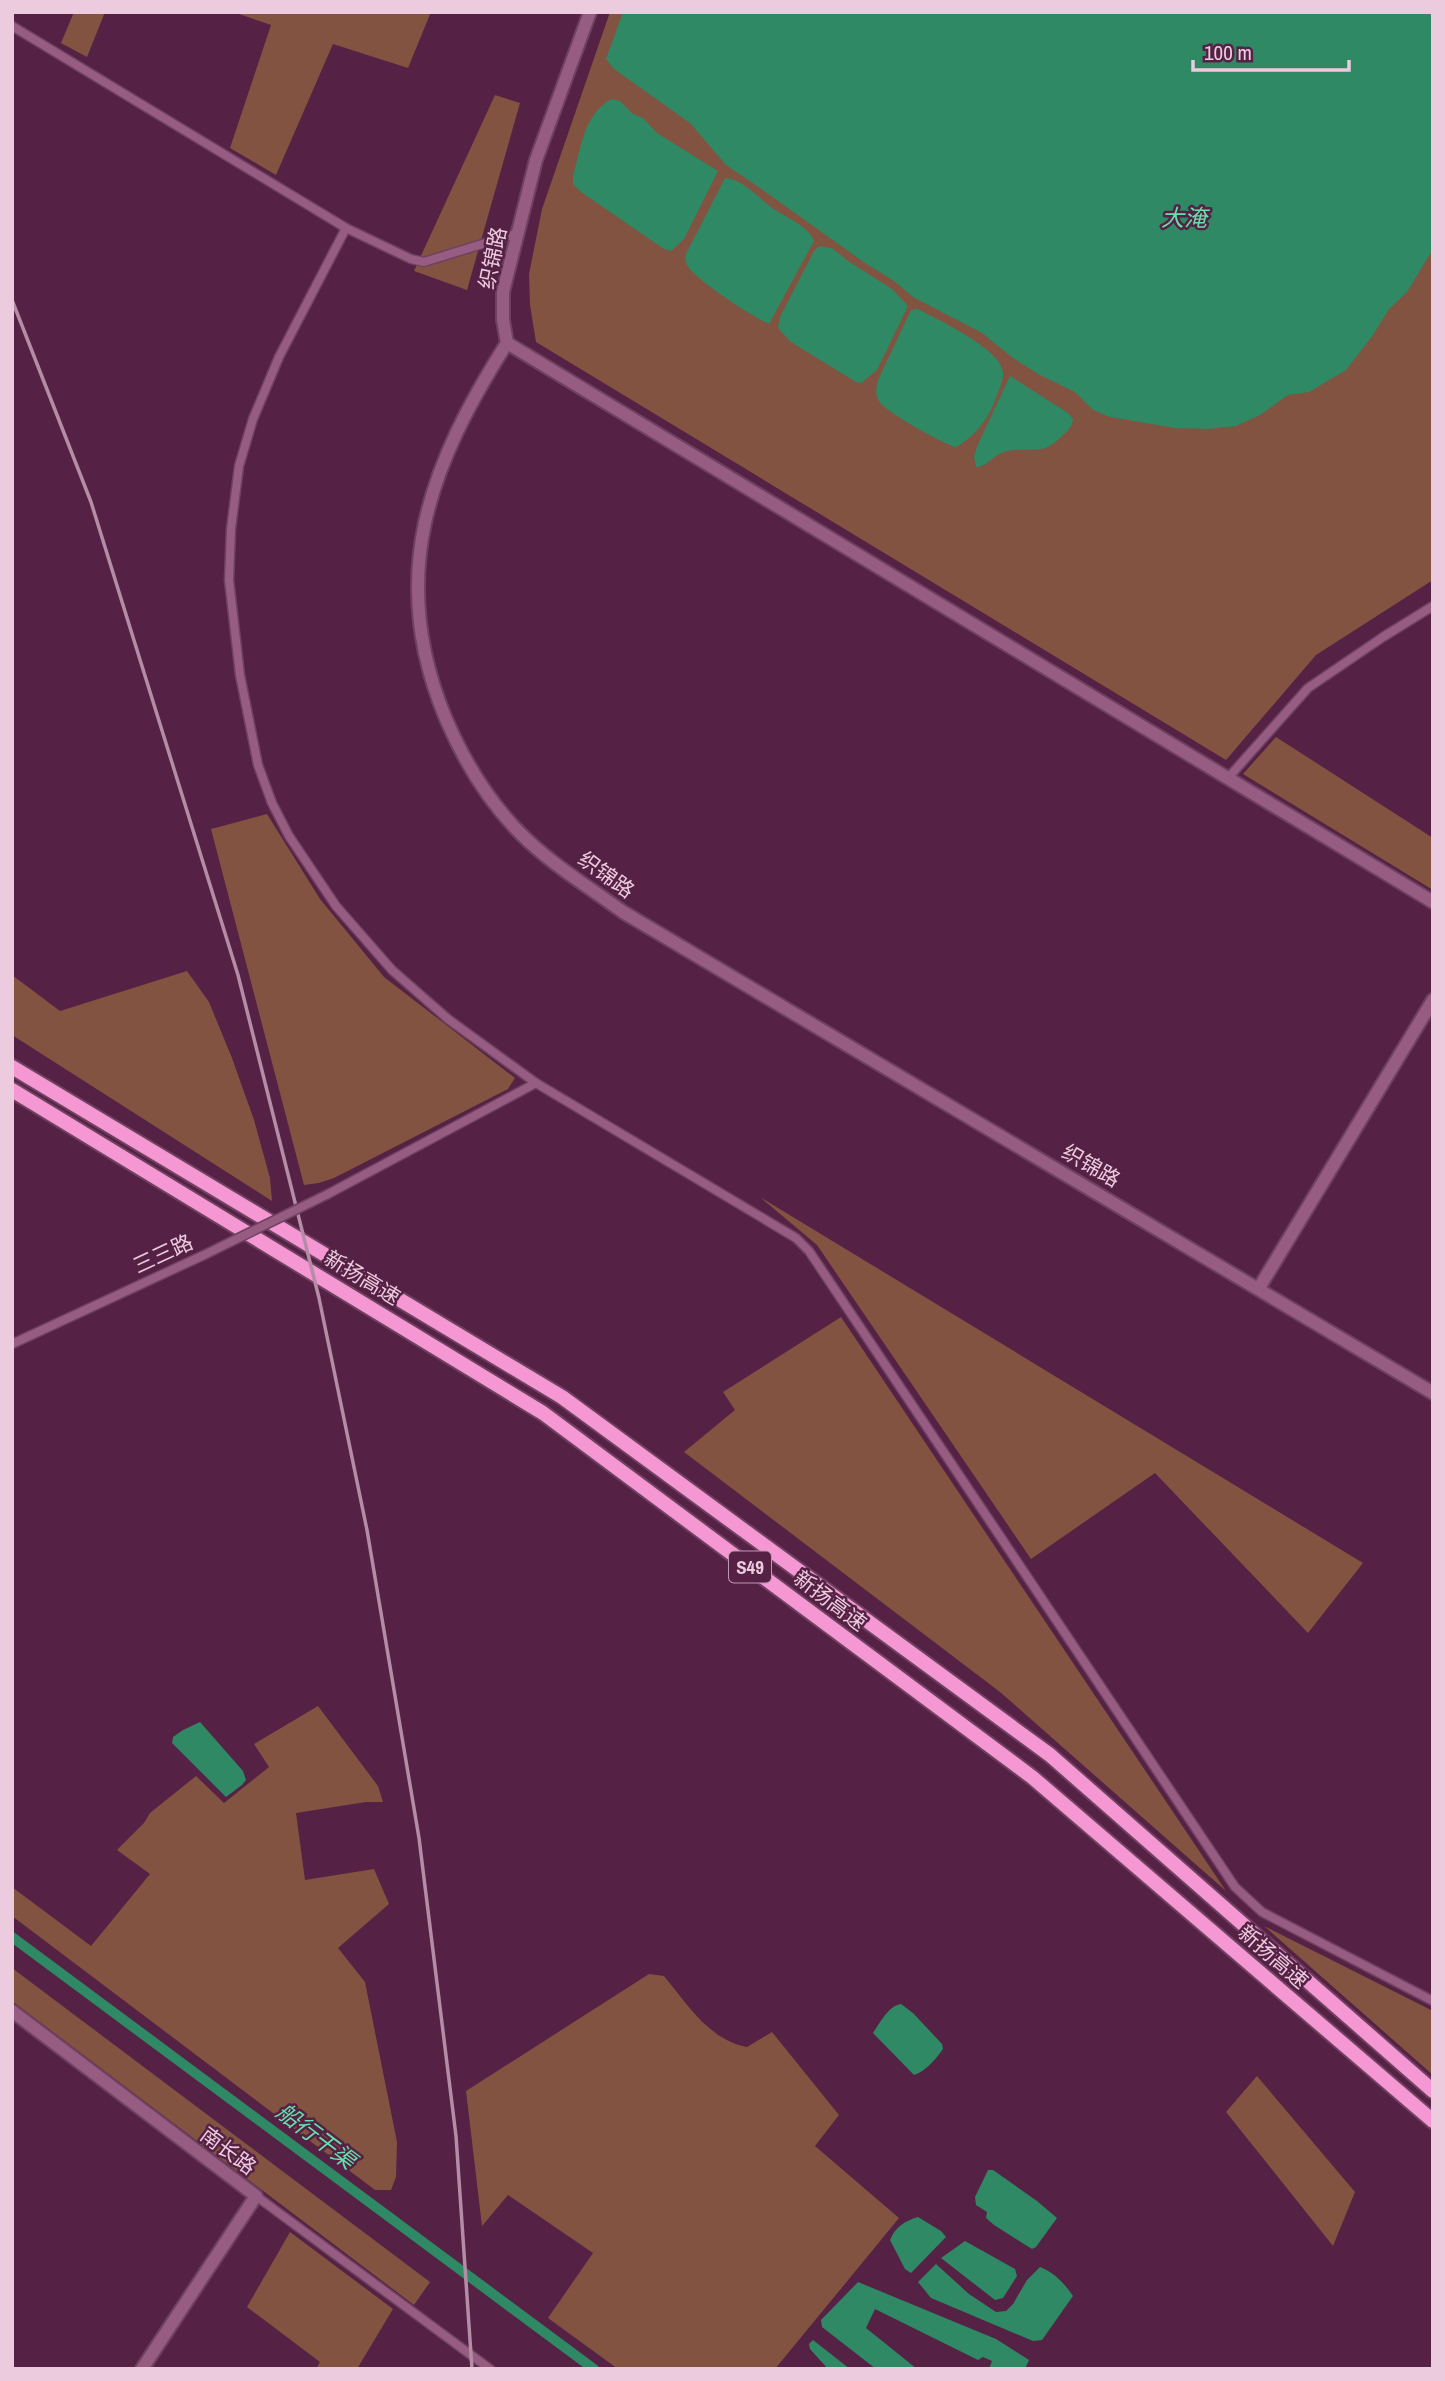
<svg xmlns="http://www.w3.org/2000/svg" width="1445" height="2381" font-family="'Archivo Narrow','Noto Sans SC',sans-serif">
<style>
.green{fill:#825340}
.water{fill:#2e8964}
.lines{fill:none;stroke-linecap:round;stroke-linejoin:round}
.canal{stroke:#2e8964;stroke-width:10}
.street-casing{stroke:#6f4160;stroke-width:11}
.secondary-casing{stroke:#6f4160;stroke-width:16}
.highway-casing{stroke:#6f4160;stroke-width:18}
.street{stroke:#965c81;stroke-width:8}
.secondary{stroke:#965c81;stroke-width:12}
.highway{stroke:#f597d2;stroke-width:14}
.rail{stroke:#b58ca6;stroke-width:3.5}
.street-bridge-casing{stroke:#6f4160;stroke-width:11;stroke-linecap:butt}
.street-bridge{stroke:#965c81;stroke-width:8}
.labels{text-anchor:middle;stroke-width:5;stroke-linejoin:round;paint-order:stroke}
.shield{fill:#552144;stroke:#bf98b0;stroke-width:2}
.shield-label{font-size:19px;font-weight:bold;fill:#edcbdf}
.street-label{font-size:21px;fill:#edcbdf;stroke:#552144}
.water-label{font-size:23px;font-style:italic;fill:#66dfaa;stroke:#552144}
</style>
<rect width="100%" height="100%" fill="#552144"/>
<g class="green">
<path d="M74,12H105L87,57L61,43Z"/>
<path d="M233,12H431L408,68L333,44L276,175L230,148L271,25Z"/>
<path d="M610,12H1433V580L1316,655L1226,760L536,342L530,305L529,274L542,209Z"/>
<path d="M495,95L520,103L467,290L414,271Z"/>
<path d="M1276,737L1433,838V890L1243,774Z"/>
<path d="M267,814L320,899L384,977L515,1078L508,1089L334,1178L319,1183L304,1185L211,829Z"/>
<path d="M187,971L209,1002L232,1058L254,1120L270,1178L272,1201L12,1035V975L60,1011Z"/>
<path d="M760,1197L1363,1563L1308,1633L1155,1473L1031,1559L817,1245Z"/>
<path d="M841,1317L1226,1891L1000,1692L684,1452L735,1410L723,1392Z"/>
<path d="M318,1706L378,1786L383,1802H366L296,1813L305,1880L374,1869L389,1904L338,1948L365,1982L397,2142L396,2177L391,2190H375L12,1916V1887L91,1946L150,1874L117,1850L144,1823L150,1813L196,1776L224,1803L269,1767L254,1744Z"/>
<path d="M1264,1926L1433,2011V2075Z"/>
<path d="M12,1968L430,2282L414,2305L12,2001Z"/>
<path d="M649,1974L664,1976C687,2004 709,2040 747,2047L772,2032L839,2115L815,2146L899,2218L775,2369H618L548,2318L593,2253L508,2195L482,2226L466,2091Z"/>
<path d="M1257,2076L1355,2192L1333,2246L1226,2112Z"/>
<path d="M290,2232L393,2309L357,2369H316L320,2362L247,2307Z"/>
</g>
<g class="water">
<path d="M623,12H1433V249L1407,292L1389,309L1373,335L1346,370L1309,392L1288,395L1260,415L1236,426L1207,429L1175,428L1110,417L1093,410L1075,392L1040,375L1013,358L982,333L913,297L894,281L865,263L757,186L726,165L690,123L614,69L606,59Z"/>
<path d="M612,99L620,101L633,114L643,118L657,133L718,171L684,239L671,251L664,249L581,192L573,184V176C581,148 584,113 612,99Z"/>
<path d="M725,178C743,179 757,197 771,207C784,217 808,225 814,241L769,324C753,317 694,279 687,265C685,260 685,259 686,254Z"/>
<path d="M819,246L832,248L848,261L892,289L908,306L877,370L861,383L856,382L791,342L778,328L780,317L814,251Z"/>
<path d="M918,309C938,320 1000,348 1003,372C1004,381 997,394 994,403C987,421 973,438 956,447C943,444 884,411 879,401C875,394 876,387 878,380L911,310Z"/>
<path d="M1010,376L1068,413L1073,419C1072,428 1067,431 1061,437C1041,458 1028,445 1004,452C993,455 987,467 976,467L974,456L978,444Z"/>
<path d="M200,1722L243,1771L246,1780L242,1785L226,1797L172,1743L173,1737L183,1730Z"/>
<path d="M901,2004L913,2013L942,2044L943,2049C936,2059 926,2071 914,2075L873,2033C880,2023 888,2006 901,2004Z"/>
<path d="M988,2170H993L1037,2201L1057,2218L1036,2247L1032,2249L994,2225L986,2218L987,2212L976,2205L975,2197Z"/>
<path d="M918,2217L941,2231L946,2237L911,2273L905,2269L890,2240C895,2227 905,2221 918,2217Z"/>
<path d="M965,2241L1015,2269L1017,2276L1003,2298L995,2300L941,2258Z"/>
<path d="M936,2264L969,2294L996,2312L1006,2311L1013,2304L1027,2280L1040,2267C1054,2272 1065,2284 1073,2296L1042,2340L1033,2341L931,2298L918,2282Z"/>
<path d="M858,2282L996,2339L1029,2360L1025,2369H989L992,2361L983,2357L978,2360L875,2309L866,2328L917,2369H876L822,2327L821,2320Z"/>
<path d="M813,2340L850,2369H828L810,2349L809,2344Z"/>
</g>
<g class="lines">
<path class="canal" d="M12,1937L594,2369"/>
<g class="street-casing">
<g id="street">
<path d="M12,26L346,228L411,259L424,262L518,233"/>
<path d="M346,228L279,357L253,419L239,466L231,529L229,580L240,675L258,765L272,803L289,836L336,906L392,970L448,1019L536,1083L796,1238L809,1251L1235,1887L1262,1912L1433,2001"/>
<path d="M1228,778L1308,688L1383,637L1433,606"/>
<path d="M328,1194L536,1083"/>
<path d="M12,1344L204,1255"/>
<path d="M256,2196L490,2369"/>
</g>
</g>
<g class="secondary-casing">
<g id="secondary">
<path d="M590,12L536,160L503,292V320L507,343C429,466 386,577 446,719C464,761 489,802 521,834C551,864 589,887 623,912L1433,1393"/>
<path d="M507,343L1433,902"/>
<path d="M1259,1288L1433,1000"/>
<path d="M12,2011L256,2196L142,2369"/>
</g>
</g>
<g class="highway-casing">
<g id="highway">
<path d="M12,1067L562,1397L1050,1755L1433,2091"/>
<path d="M12,1090L543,1413L1032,1777L1433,2121"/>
</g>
</g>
<use href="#street" class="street"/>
<use href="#secondary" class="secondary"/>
<use href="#highway" class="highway"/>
<path class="rail" d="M12,300L91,502L238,975L319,1298L367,1530L419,1838L456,2136L472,2369"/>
<g class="street-bridge-casing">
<path id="street-bridge" d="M204,1255L328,1194"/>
</g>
<use href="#street-bridge" class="street-bridge"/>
</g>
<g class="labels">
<rect class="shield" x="729" y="1551.5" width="42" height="31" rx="5"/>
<g class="shield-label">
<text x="750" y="1574">S49</text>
</g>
<g class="street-label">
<text transform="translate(493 258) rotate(-78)" y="7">织锦路</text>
<text transform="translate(606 875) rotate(36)" y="7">织锦路</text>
<text transform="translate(1091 1166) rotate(30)" y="7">织锦路</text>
<text transform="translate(163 1254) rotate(-25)" y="7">三三路</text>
<text transform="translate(362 1278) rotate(31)" y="7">新扬高速</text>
<text transform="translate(830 1601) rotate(37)" y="7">新扬高速</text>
<text transform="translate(1273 1957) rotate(41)" y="7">新扬高速</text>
<text transform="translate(228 2151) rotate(37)" y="7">南长路</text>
</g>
<g class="water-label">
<text x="1184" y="226">大淹</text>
<text transform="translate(316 2136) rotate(37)" y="8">船行干渠</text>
</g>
</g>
<rect width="1445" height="2381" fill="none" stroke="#edcbdf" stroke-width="28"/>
<path d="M1193 60v10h156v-10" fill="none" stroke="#edcbdf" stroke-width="3.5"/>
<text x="1204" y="60" font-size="21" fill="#edcbdf" stroke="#552144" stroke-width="5" paint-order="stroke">100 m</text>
</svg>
